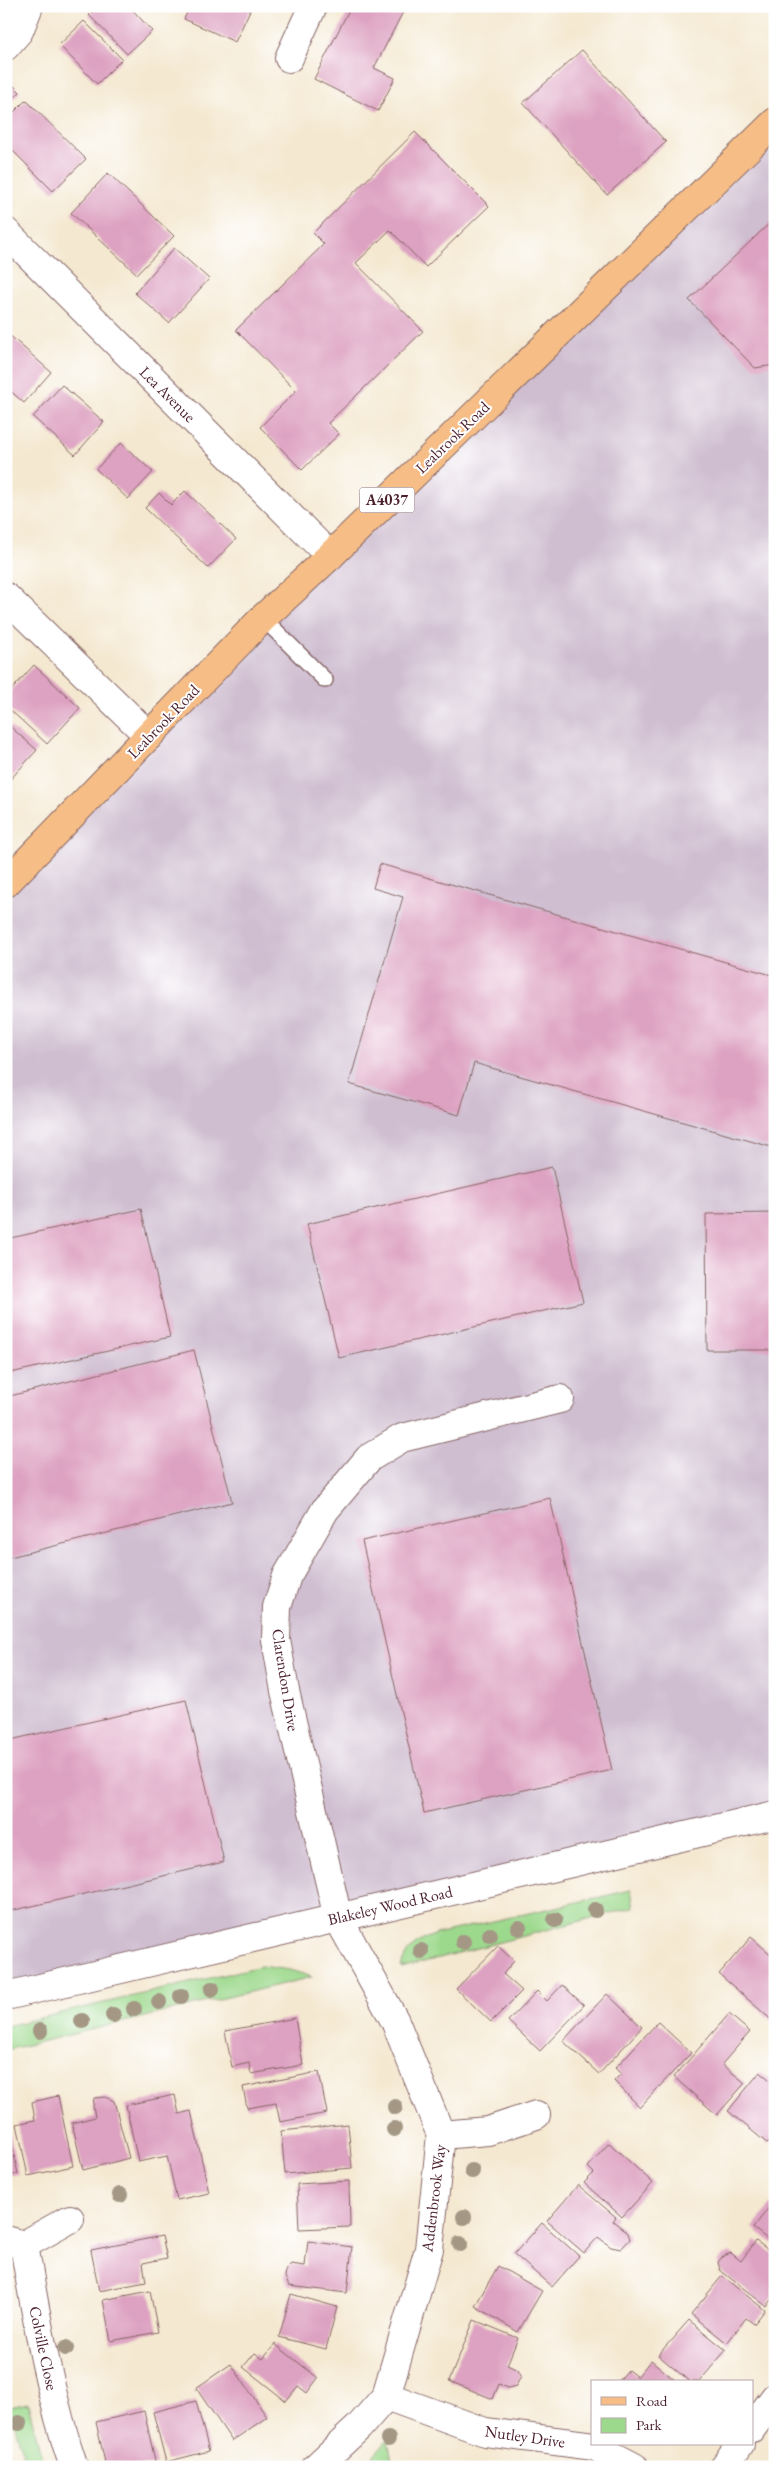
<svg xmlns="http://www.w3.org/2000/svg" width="781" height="2473" font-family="'EB Garamond',serif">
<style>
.industrial{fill:#cfbdd0}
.green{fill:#9dd98d;stroke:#747c5c}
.building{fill:#dda1c1}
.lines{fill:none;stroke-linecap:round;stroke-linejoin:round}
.lane-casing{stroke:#866565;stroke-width:18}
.street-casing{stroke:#866565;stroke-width:30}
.primary-casing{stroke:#866565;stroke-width:30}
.lane{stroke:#fff;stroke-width:15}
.street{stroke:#fff;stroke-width:28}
.primary{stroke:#f6be86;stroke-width:28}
.tree{fill:#a49885}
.labels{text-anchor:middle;stroke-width:4;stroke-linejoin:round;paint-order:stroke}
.shield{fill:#fff;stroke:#80626b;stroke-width:1}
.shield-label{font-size:15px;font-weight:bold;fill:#4a1f2b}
.street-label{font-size:16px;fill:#4a1f2b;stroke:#fff}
</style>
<rect width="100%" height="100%" fill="#fff"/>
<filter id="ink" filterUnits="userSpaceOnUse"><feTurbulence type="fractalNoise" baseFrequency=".02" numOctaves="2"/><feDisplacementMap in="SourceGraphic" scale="10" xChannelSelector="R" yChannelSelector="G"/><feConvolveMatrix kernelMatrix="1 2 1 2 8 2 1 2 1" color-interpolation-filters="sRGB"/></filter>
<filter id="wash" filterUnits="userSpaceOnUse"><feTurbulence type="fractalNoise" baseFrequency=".0096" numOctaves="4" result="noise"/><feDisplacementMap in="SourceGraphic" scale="20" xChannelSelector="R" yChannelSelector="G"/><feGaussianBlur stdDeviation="1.12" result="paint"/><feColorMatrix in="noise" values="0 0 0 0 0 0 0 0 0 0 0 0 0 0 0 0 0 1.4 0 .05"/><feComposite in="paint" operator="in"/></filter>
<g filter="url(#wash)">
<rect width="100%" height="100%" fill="#f4e8d0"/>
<path class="industrial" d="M775,122V1815L6,1996V883Z"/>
<g class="green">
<path d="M631,1890L634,1907L401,1968C405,1948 419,1941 436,1934Z"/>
<path d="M261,1966L290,1970L312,1977L6,2050V2026Z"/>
<path d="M28,2403L44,2467H26L10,2407Z"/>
<path d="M388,2439L392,2462L387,2467H363Z"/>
</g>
<g id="blocks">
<g class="building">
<path d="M98,6H129L152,31L127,54L89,15Z"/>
<path d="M190,6H252L235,42L184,19Z"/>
<path d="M351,6L405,8L374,68L395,78L378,111L314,79Z"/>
<path d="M84,21L122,59L97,84L59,45Z"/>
<path d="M582,50L666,142L607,195L523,103Z"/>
<path d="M6,78L20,92L6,106Z"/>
<path d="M26,100L86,159L53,191L6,144V120Z"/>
<path d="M415,132L489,206L426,267L390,230L356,263L423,331L328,423L339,434L302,470L260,427L296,391L236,330L324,244L313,233Z"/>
<path d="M108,173L174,236L137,274L71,213Z"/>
<path d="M775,218V365L755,368L689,300Z"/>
<path d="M174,248L209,279L169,323L135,293Z"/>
<path d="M6,332L51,372L24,403L6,387Z"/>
<path d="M62,385L104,422L75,455L33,417Z"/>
<path d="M121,443L153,472L128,499L96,469Z"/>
<path d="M185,491L236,539L208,568L145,508L159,493L171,505Z"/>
<path d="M34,665L80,708L47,744L6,706V696Z"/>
<path d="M6,723L37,750L6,784Z"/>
<path d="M380,864L775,976V1148L474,1063L459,1115L349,1084L403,897L373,888Z"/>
<path d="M552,1167L583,1302L339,1358L307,1224Z"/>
<path d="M141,1209L170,1337L6,1374V1239Z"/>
<path d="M775,1213V1350H707L706,1214Z"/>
<path d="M194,1350L232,1502L6,1558V1397Z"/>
<path d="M550,1498L612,1770L424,1813L362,1541Z"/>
<path d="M186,1700L224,1862L6,1912V1741Z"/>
<path d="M751,1937L775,1958V2023L719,1974Z"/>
<path d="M498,1946L514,1961L503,1974L522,1991L491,2022L456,1989Z"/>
<path d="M562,1985L584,2005L540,2051L508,2021L537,1991L547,2001Z"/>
<path d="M607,1994L642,2027L599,2074L563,2041Z"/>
<path d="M729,2014L750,2032L722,2064L745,2083L717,2115L674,2077Z"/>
<path d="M295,2018L303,2065L251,2074L249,2063L232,2067L225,2031Z"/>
<path d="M658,2022L691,2053L640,2107L614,2081L621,2074L615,2068Z"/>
<path d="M319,2072L327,2113L280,2122L276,2103L247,2108L243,2087Z"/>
<path d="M760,2072L775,2084V2136L768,2144L728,2111Z"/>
<path d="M175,2095L179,2114L191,2111L209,2193L177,2200L167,2156L138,2162L126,2105Z"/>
<path d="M58,2096L73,2166L28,2176L17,2124L35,2120L32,2102Z"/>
<path d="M105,2097L114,2101L129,2158L83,2170L72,2123L95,2117L93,2106L94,2098Z"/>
<path d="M348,2124L352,2168L285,2174L281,2131Z"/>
<path d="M9,2130L18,2174L6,2176V2131Z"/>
<path d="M609,2143L653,2183L622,2217L584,2183L594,2173L588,2167Z"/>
<path d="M349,2181L350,2227L299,2229L297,2184Z"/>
<path d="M578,2185L616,2217L613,2221L628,2233L630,2239L621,2249L611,2247L598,2237L584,2253L547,2221Z"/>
<path d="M775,2200V2245L753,2228Z"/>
<path d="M542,2223L579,2256L552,2287L514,2254Z"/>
<path d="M162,2236L167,2258L143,2263L146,2282L99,2291L91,2250Z"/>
<path d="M308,2241L352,2247L347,2293L289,2286L285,2277L286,2269L291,2264L305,2266Z"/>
<path d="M756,2241L775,2255V2295L766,2306L720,2270L718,2262L723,2256L731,2253L741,2261Z"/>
<path d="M498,2266L542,2291L518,2332L475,2306Z"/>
<path d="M722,2276L765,2310L754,2324L746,2318L727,2343L691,2314Z"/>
<path d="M150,2291L158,2332L111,2341L103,2300Z"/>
<path d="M291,2294L337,2307L326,2349L279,2337Z"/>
<path d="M474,2320L518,2338L507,2365L518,2370L521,2376L516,2386L508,2388L499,2384L493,2399L449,2381Z"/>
<path d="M689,2320L726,2350L699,2382H690L658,2355Z"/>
<path d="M275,2344L318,2378L307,2393L298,2386L286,2401L243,2367L255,2353L263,2359Z"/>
<path d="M651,2360L677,2382H618L628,2370L637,2377Z"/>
<path d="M231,2364L267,2417L232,2441L196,2388Z"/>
<path d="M196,2401L209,2451L166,2462L153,2412Z"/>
<path d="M144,2411L156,2465L106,2467L96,2422Z"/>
</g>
</g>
</g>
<g filter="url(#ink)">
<use href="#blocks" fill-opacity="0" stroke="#866565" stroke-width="1"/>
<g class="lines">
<g class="lane-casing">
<path id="lane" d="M263,618L325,680"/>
</g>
<g class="street-casing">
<g id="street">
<path d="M6,46L19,31L29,6"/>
<path d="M289,58L313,6"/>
<path d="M6,232L330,556"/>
<path d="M6,597L149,736"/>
<path d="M6,1996L775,1815"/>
<path d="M441,2135L488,2131L536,2115"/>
<path d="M6,2240L24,2245C37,2320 49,2395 74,2467"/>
<path d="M24,2245L70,2219"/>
<path d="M386,2396L485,2432L594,2446L634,2467"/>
<path d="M752,2428L775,2397"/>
<path d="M316,2467L359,2427L386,2396L429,2249L441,2135L395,2021L338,1918L285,1691L276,1640L277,1607L287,1576L325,1510L369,1458L402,1438L560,1399"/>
<path d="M724,2467L740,2444"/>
</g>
</g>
<g class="primary-casing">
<path id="primary" d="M6,883L263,618L330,556L775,122"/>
</g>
<use href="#lane" class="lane"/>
<use href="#street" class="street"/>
<use href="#primary" class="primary"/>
</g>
<g class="tree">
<circle cx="595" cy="1910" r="8"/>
<circle cx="555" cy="1920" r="8"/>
<circle cx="519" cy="1928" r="8"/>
<circle cx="490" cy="1935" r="8"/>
<circle cx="463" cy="1942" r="8"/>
<circle cx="421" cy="1951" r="8"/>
<circle cx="212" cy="1989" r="8"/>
<circle cx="181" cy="1996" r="8"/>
<circle cx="159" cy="2002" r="8"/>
<circle cx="134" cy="2009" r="8"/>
<circle cx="113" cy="2015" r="8"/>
<circle cx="82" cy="2021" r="8"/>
<circle cx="40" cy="2031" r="8"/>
<circle cx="395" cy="2107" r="8"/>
<circle cx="394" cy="2129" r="8"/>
<circle cx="472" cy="2171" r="8"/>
<circle cx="120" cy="2195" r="8"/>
<circle cx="464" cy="2217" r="8"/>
<circle cx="460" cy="2244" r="8"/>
<circle cx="66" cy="2348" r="8"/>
<circle cx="19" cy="2423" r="8"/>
<circle cx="388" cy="2439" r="8"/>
</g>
</g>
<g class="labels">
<rect class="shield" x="359.5" y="487.5" width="55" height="25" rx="4"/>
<g class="shield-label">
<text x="387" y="505">A4037</text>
</g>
<g class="street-label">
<text transform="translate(168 394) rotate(45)" y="6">Lea Avenue</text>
<text transform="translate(452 437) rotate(-44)" y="6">Leabrook Road</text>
<text transform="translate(163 721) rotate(-46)" y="6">Leabrook Road</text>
<text transform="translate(286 1680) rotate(81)" y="6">Clarendon Drive</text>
<text transform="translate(390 1905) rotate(-13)" y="6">Blakeley Wood Road</text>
<text transform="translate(433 2198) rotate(-83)" y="6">Addenbrook Way</text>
<text transform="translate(44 2348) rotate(78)" y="6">Colville Close</text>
<text transform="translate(525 2436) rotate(8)" y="6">Nutley Drive</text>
</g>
</g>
<rect width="781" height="2473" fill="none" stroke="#fff" stroke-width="25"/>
<rect x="591" y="2380" width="162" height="65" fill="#ffffff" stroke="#b7a5aa"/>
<rect x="601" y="2397" width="25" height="8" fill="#f6be86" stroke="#b7a5aa"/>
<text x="636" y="2406" font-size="15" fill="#4a1f2b">Road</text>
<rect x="601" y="2418" width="25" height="15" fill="#9dd98d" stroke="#b7a5aa"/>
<text x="636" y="2430" font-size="15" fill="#4a1f2b">Park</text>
</svg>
